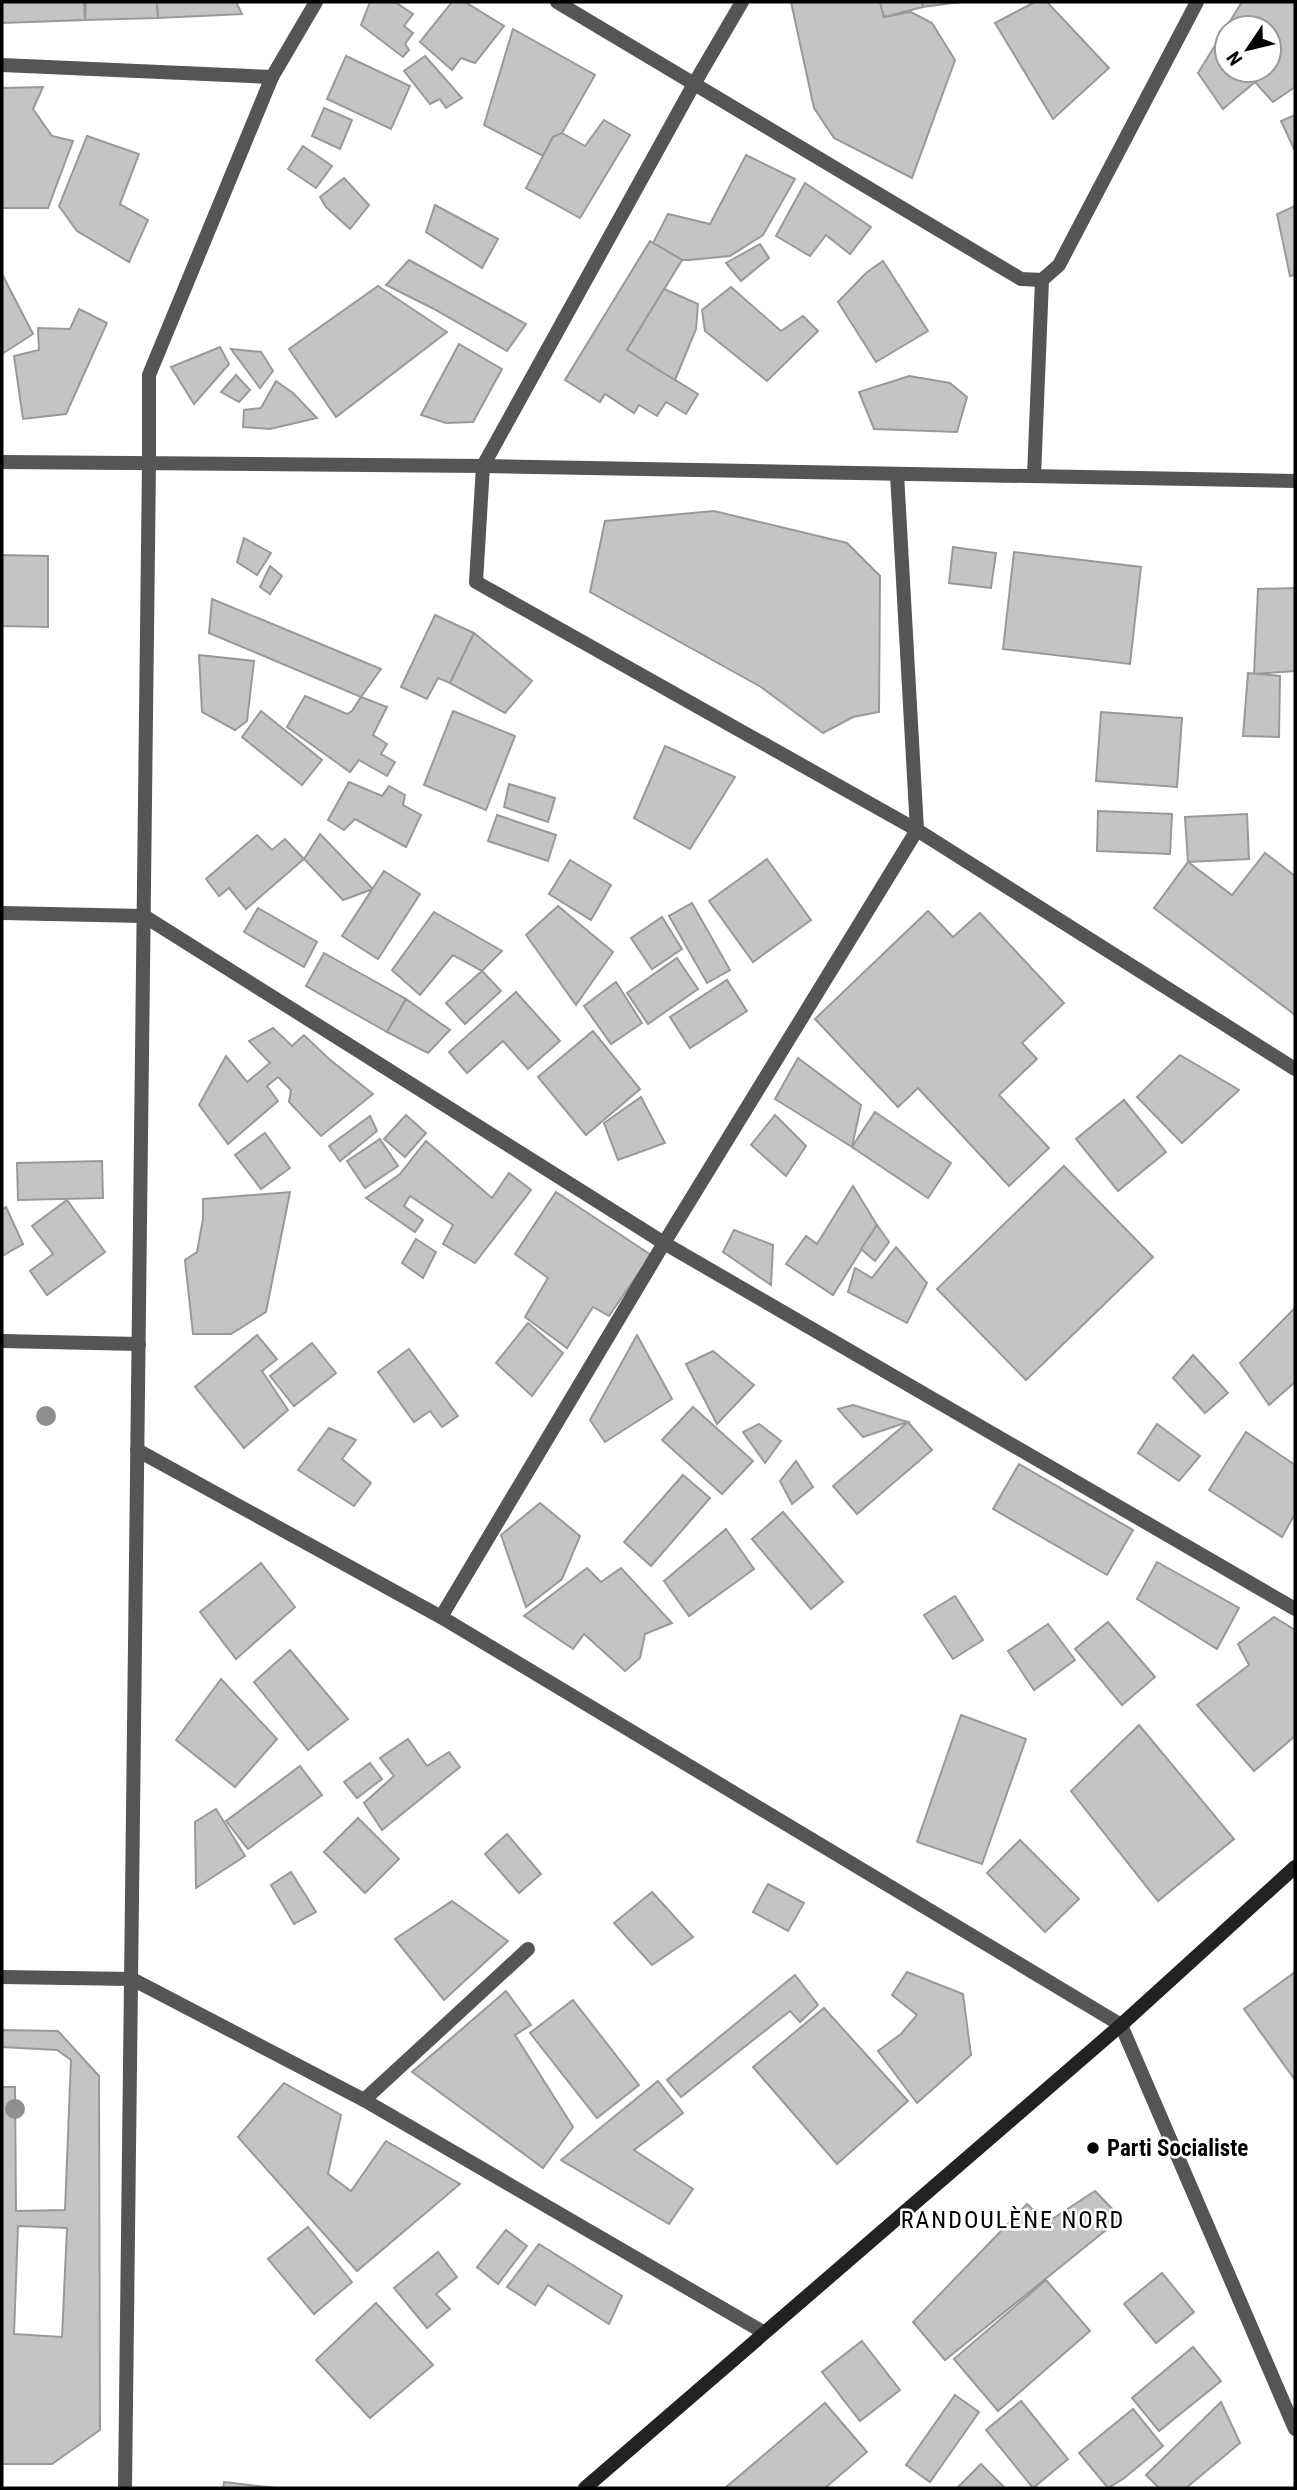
<svg xmlns="http://www.w3.org/2000/svg" width="1297" height="2490" font-family="'Roboto Condensed',sans-serif">
<style>
.building{fill:#c4c4c4;stroke:#999;stroke-width:2;fill-rule:evenodd}
.lines{fill:none;stroke-linecap:round;stroke-linejoin:round}
.minor{stroke:#555;stroke-width:14}
.tertiary{stroke:#555;stroke-width:14}
.secondary{stroke:#222;stroke-width:14}
.tree{fill:#8f8f8f}
.poi-dot{fill:#000;stroke:#fff;stroke-width:2.5}
.labels{text-anchor:middle;stroke-width:5;stroke-linejoin:round;paint-order:stroke}
.poi-label{font-size:23px;font-weight:bold;fill:#000;stroke:#fff;text-anchor:start}
.neighbourhood-label{font-size:24px;letter-spacing:2px;fill:#000;stroke:#fff}
</style>
<rect width="100%" height="100%" fill="#fff"/>
<g class="building">
<path d="M2,2H84L85,20L2,23Z"/>
<path d="M86,2H157L158,18L85,20Z"/>
<path d="M157,2H236L242,14L158,18Z"/>
<path d="M370,2H395L413,14L404,26L413,33L405,44L409,50L403,57L361,25Z"/>
<path d="M452,2H465L504,26L475,63L461,58L452,70L420,42Z"/>
<path d="M791,2H880L884,17L911,12L932,23L955,60L912,178L834,138L814,108Z"/>
<path d="M880,2H922L923,7L884,17Z"/>
<path d="M922,2H961L923,7Z"/>
<path d="M1035,2H1047L1109,68L1053,119L995,23Z"/>
<path d="M1242,2H1295V87L1273,102L1255,82L1223,109L1198,73ZM1227,28H1269V70H1227Z"/>
<path d="M513,29L595,75L562,133L553,137L543,156L484,125Z"/>
<path d="M346,56L410,86L391,129L327,99Z"/>
<path d="M425,56L462,98L446,108L440,99L430,104L404,71Z"/>
<path d="M43,87L33,109L52,136L73,141L48,208H2V88Z"/>
<path d="M324,108L352,120L340,149L312,136Z"/>
<path d="M1295,115V151L1281,121Z"/>
<path d="M604,120L630,135L580,218L526,188L553,137L562,133L585,146Z"/>
<path d="M87,136L139,154L120,204L148,220L129,262L77,231L59,206Z"/>
<path d="M303,146L332,166L316,188L288,169Z"/>
<path d="M746,155L795,179L763,235L730,256L689,260H682L653,243L668,214L710,224Z"/>
<path d="M344,178L369,205L350,229L326,207L320,197Z"/>
<path d="M805,183L871,227L850,254L826,235L810,256L776,236Z"/>
<path d="M435,205L498,239L482,268L426,232Z"/>
<path d="M1295,206V275L1290,276L1277,214Z"/>
<path d="M650,241L682,260L627,350L698,394L686,414L666,402L657,416L639,405L634,413L605,394L600,402L565,380Z"/>
<path d="M760,244L769,258L741,281L726,263Z"/>
<path d="M409,260L526,324L507,351L434,309L386,285Z"/>
<path d="M883,261L928,331L876,362L838,302L866,273Z"/>
<path d="M2,274L33,334L2,354Z"/>
<path d="M378,286L447,332L336,417L289,349Z"/>
<path d="M731,287L781,331L803,316L818,331L767,381L705,331L702,310Z"/>
<path d="M664,289L698,304L696,329L675,380L627,350Z"/>
<path d="M79,309L107,323L66,414L23,419L14,356L39,350L38,328L70,329Z"/>
<path d="M459,344L502,369L473,422L446,423L421,415Z"/>
<path d="M220,347L229,364L194,404L171,367Z"/>
<path d="M231,349L261,352L273,371L260,388Z"/>
<path d="M236,375L250,390L239,402L221,392Z"/>
<path d="M909,376L950,383L967,397L957,432L874,429L859,392Z"/>
<path d="M276,381L293,393L317,418L270,429L243,427L244,410L261,408Z"/>
<path d="M714,511L847,543L880,576L879,712L853,717L823,733L761,687L590,592L605,521Z"/>
<path d="M244,538L271,553L257,575L237,562Z"/>
<path d="M953,547L996,553L991,588L949,583Z"/>
<path d="M1014,552L1141,567L1130,664L1003,649Z"/>
<path d="M2,555L48,556V627L2,626Z"/>
<path d="M270,566L282,576L270,594L260,587Z"/>
<path d="M1295,588V671L1254,674L1258,589Z"/>
<path d="M212,599L381,669L361,697L209,633Z"/>
<path d="M435,615L474,633L450,683L438,678L427,699L401,687Z"/>
<path d="M474,633L532,681L505,713L450,683Z"/>
<path d="M199,655L254,661L247,721L235,730L202,712Z"/>
<path d="M1248,673L1280,676L1279,737L1243,736Z"/>
<path d="M305,696L347,714L352,711L361,697L387,707L373,735L387,744L381,754L395,762L387,776L359,760L350,772L287,727Z"/>
<path d="M261,711L322,760L302,785L242,737Z"/>
<path d="M453,711L515,736L486,810L424,785Z"/>
<path d="M1101,712L1182,718L1177,787L1096,781Z"/>
<path d="M665,746L735,777L690,849L634,818Z"/>
<path d="M349,782L382,796L389,786L405,795L403,805L421,815L406,847L355,819L344,830L328,820Z"/>
<path d="M509,784L555,798L548,822L504,807Z"/>
<path d="M1098,811L1172,814L1170,854L1097,851Z"/>
<path d="M1247,814L1249,859L1188,862L1185,817Z"/>
<path d="M497,815L556,835L548,861L488,841Z"/>
<path d="M320,834L373,889L343,900L304,859Z"/>
<path d="M257,835L272,850L285,839L304,859L246,909L229,888L219,896L206,879Z"/>
<path d="M1265,853L1295,876V1015L1154,908L1188,862L1232,895Z"/>
<path d="M767,859L811,920L753,962L709,901Z"/>
<path d="M570,860L611,885L591,920L549,894Z"/>
<path d="M384,871L420,894L378,959L342,936Z"/>
<path d="M692,903L730,970L707,983L669,916Z"/>
<path d="M558,906L613,952L576,1005L526,935Z"/>
<path d="M258,908L317,942L304,967L244,932Z"/>
<path d="M928,911L953,937L980,913L1064,1003L1022,1043L1037,1059L999,1095L1049,1148L1009,1186L918,1088L898,1107L815,1019Z"/>
<path d="M434,912L502,951L482,971L453,955L420,995L392,970Z"/>
<path d="M662,917L682,949L652,969L631,938Z"/>
<path d="M324,953L406,999L387,1032L306,986Z"/>
<path d="M677,958L698,989L648,1024L627,993Z"/>
<path d="M482,971L501,991L465,1024L446,1003Z"/>
<path d="M727,980L747,1011L690,1048L670,1017Z"/>
<path d="M616,982L642,1023L611,1044L584,1006Z"/>
<path d="M516,992L560,1041L528,1069L503,1041L467,1073L449,1052Z"/>
<path d="M406,999L450,1030L428,1053L387,1032Z"/>
<path d="M273,1028L292,1046L304,1035L329,1059L373,1094L321,1136L289,1102L291,1090L278,1077L267,1086L278,1101L228,1144L199,1105L226,1056L247,1082L270,1063L249,1041Z"/>
<path d="M593,1031L640,1089L586,1135L538,1077Z"/>
<path d="M1180,1055L1239,1090L1182,1143L1137,1097Z"/>
<path d="M798,1058L861,1105L852,1147L775,1099Z"/>
<path d="M641,1097L665,1143L618,1160L604,1123Z"/>
<path d="M1124,1100L1166,1152L1118,1191L1076,1139Z"/>
<path d="M875,1112L951,1163L928,1198L852,1147Z"/>
<path d="M406,1115L426,1133L405,1157L384,1139Z"/>
<path d="M775,1115L806,1146L786,1176L751,1145Z"/>
<path d="M370,1116L377,1131L340,1161L329,1146Z"/>
<path d="M265,1133L290,1168L261,1189L235,1155Z"/>
<path d="M380,1139L398,1166L365,1188L347,1161Z"/>
<path d="M426,1141L492,1198L509,1173L531,1190L475,1263L443,1244L453,1225L410,1196L404,1206L423,1220L415,1232L366,1198L400,1174Z"/>
<path d="M102,1161L103,1198L18,1200L17,1163Z"/>
<path d="M1064,1166L1153,1257L1026,1380L937,1289Z"/>
<path d="M853,1186L877,1225L833,1295L786,1264L806,1236L817,1244Z"/>
<path d="M290,1192L266,1312L231,1334H193L185,1260L197,1252L203,1219V1199Z"/>
<path d="M556,1192L651,1255L609,1316L593,1307L567,1348L525,1317L548,1278L515,1254Z"/>
<path d="M67,1200L105,1252L47,1295L30,1271L53,1254L32,1226Z"/>
<path d="M6,1207L23,1244L2,1256V1210Z"/>
<path d="M877,1225L889,1242L875,1261L861,1249Z"/>
<path d="M734,1230L773,1245L771,1285L723,1252Z"/>
<path d="M416,1239L436,1252L423,1278L402,1263Z"/>
<path d="M896,1247L927,1283L907,1323L848,1292L855,1268L872,1278Z"/>
<path d="M1295,1308V1382L1269,1405L1240,1363Z"/>
<path d="M528,1323L563,1353L532,1396L496,1363Z"/>
<path d="M257,1335L277,1359L262,1371L288,1410L244,1448L195,1387Z"/>
<path d="M637,1335L672,1399L605,1442L590,1420Z"/>
<path d="M312,1343L336,1373L294,1406L270,1376Z"/>
<path d="M409,1349L458,1416L442,1427L430,1411L414,1422L378,1372Z"/>
<path d="M713,1351L754,1385L717,1424L686,1364Z"/>
<path d="M1193,1355L1228,1393L1205,1413L1173,1378Z"/>
<path d="M853,1405L908,1422L863,1437L838,1409Z"/>
<path d="M693,1407L753,1461L722,1494L662,1440Z"/>
<path d="M908,1422L932,1450L857,1514L833,1486Z"/>
<path d="M759,1424L781,1441L765,1463L743,1432Z"/>
<path d="M1157,1424L1200,1456L1179,1481L1138,1453Z"/>
<path d="M329,1428L356,1440L342,1459L371,1483L354,1506L298,1470Z"/>
<path d="M1246,1432L1295,1465V1514L1282,1537L1209,1490Z"/>
<path d="M796,1461L813,1487L792,1504L780,1481Z"/>
<path d="M1019,1464L1133,1530L1107,1575L993,1509Z"/>
<path d="M683,1475L710,1498L651,1566L624,1542Z"/>
<path d="M540,1503L580,1536L562,1579L526,1607L501,1535Z"/>
<path d="M783,1512L843,1582L811,1609L752,1539Z"/>
<path d="M726,1529L754,1569L689,1616L664,1581Z"/>
<path d="M1157,1562L1239,1608L1217,1649L1137,1599Z"/>
<path d="M261,1563L295,1607L236,1659L200,1612Z"/>
<path d="M587,1568L601,1582L621,1568L672,1623L645,1634L640,1658L625,1671L584,1634L573,1649L524,1616Z"/>
<path d="M955,1596L983,1640L953,1659L924,1615Z"/>
<path d="M1274,1617L1295,1630V1736L1254,1771L1197,1705L1249,1665L1238,1644Z"/>
<path d="M1108,1622L1155,1677L1122,1705L1075,1649Z"/>
<path d="M1048,1624L1075,1660L1034,1690L1008,1651Z"/>
<path d="M290,1650L348,1719L308,1750L254,1682Z"/>
<path d="M221,1679L277,1739L235,1787L176,1740Z"/>
<path d="M961,1715L1026,1739L982,1864L917,1842Z"/>
<path d="M1139,1725L1234,1839L1158,1901L1071,1791Z"/>
<path d="M408,1739L427,1766L449,1752L460,1767L382,1830L364,1803L394,1776L380,1758Z"/>
<path d="M370,1763L382,1779L357,1798L344,1782Z"/>
<path d="M300,1766L322,1795L248,1849L226,1821Z"/>
<path d="M216,1809L245,1856L196,1888L195,1822Z"/>
<path d="M358,1818L399,1859L365,1893L324,1852Z"/>
<path d="M507,1834L541,1874L519,1893L485,1854Z"/>
<path d="M1020,1840L1079,1899L1045,1932L987,1873Z"/>
<path d="M291,1872L316,1912L294,1924L271,1885Z"/>
<path d="M768,1884L804,1903L788,1931L753,1912Z"/>
<path d="M652,1892L693,1937L652,1965L614,1923Z"/>
<path d="M452,1901L508,1941L444,2000L395,1939Z"/>
<path d="M907,1972L963,1994L971,2055L917,2103L878,2051L901,2034L917,2015L892,1995Z"/>
<path d="M1295,1972V2080L1244,2009Z"/>
<path d="M795,1975L818,2005L800,2022L790,2011L681,2097L667,2080Z"/>
<path d="M506,1991L531,2025L515,2035L573,2127L543,2168L412,2072Z"/>
<path d="M573,2000L639,2085L597,2118L530,2033Z"/>
<path d="M824,2008L908,2101L837,2164L753,2067Z"/>
<path d="M2,2030L58,2031L99,2076L100,2430L52,2464H2V2087H15L16,2211L65,2210L71,2060L57,2050L2,2047ZM18,2226L67,2228L62,2337L14,2334Z"/>
<path d="M658,2081L683,2113L634,2150L693,2189L669,2224L561,2160Z"/>
<path d="M284,2083L341,2115L328,2174L351,2191L386,2141L460,2184L357,2271L238,2137Z"/>
<path d="M1095,2191L1121,2218L945,2360L913,2322L1027,2204L1046,2223Z"/>
<path d="M308,2227L352,2282L314,2314L268,2259Z"/>
<path d="M506,2230L527,2246L498,2284L477,2267Z"/>
<path d="M539,2244L622,2296L609,2324L548,2285L535,2305L507,2287Z"/>
<path d="M438,2252L457,2277L436,2294L450,2309L427,2328L394,2288Z"/>
<path d="M1162,2273L1194,2312L1156,2343L1124,2304Z"/>
<path d="M1046,2280L1090,2331L998,2411L954,2359Z"/>
<path d="M376,2303L433,2365L370,2418L316,2360Z"/>
<path d="M862,2341L900,2390L860,2421L822,2372Z"/>
<path d="M1193,2347L1221,2381L1159,2431L1132,2398Z"/>
<path d="M955,2395L979,2412L930,2482L906,2465Z"/>
<path d="M1021,2401L1068,2459L1033,2488L986,2430Z"/>
<path d="M1221,2402L1240,2443L1186,2488H1159L1146,2475Z"/>
<path d="M825,2403L867,2452L825,2488H725Z"/>
<path d="M1133,2409L1163,2446L1123,2479L1108,2488L1079,2453Z"/>
<path d="M981,2464L1005,2488H957Z"/>
<path d="M224,2482L276,2488H223Z"/>
</g>
<g class="lines">
<g class="minor">
<path d="M557,2L1021,279L1042,280L1059,265L1197,2"/>
<path d="M742,2L694,84L483,466L476,582L917,830L1295,1069"/>
<path d="M2,65L272,77"/>
<path d="M1034,476L1042,280"/>
<path d="M2,913L144,916L664,1243L1295,1609"/>
<path d="M2,1341L139,1344"/>
<path d="M137,1450L441,1617L1121,2025"/>
<path d="M441,1617L664,1243L917,830L897,474"/>
<path d="M2,1977L132,1979L364,2100L763,2332"/>
<path d="M364,2100L528,1949"/>
<path d="M125,2488L149,463V375L272,77L316,2"/>
</g>
<g class="tertiary">
<path d="M2,462L483,466L1295,481"/>
<path d="M1121,2025L1295,2429"/>
</g>
<path class="secondary" d="M585,2488L1121,2025L1295,1867"/>
</g>
<g class="tree">
<circle cx="46" cy="1416" r="10"/>
<circle cx="15" cy="2109" r="10"/>
</g>
<circle class="poi-dot" cx="1093" cy="2148" r="7"/>
<g class="labels">
<g class="poi-label">
<text x="1107" y="2156">Parti Socialiste</text>
</g>
<g class="neighbourhood-label">
<text x="1013" y="2228">RANDOULÈNE NORD</text>
</g>
</g>
<rect width="1297" height="2490" fill="none" stroke="#000000" stroke-width="7"/>
<g transform="translate(1248 49) rotate(235)"><circle r="33" fill="#ffffff" stroke="#999999" stroke-width="2"/>
<path d="M0-5L12 26L0 18L-12 26Z" fill="#000000"/>
<text y="-10" font-size="19" font-weight="bold" text-anchor="middle" fill="#000000">N</text>
</g>
</svg>
